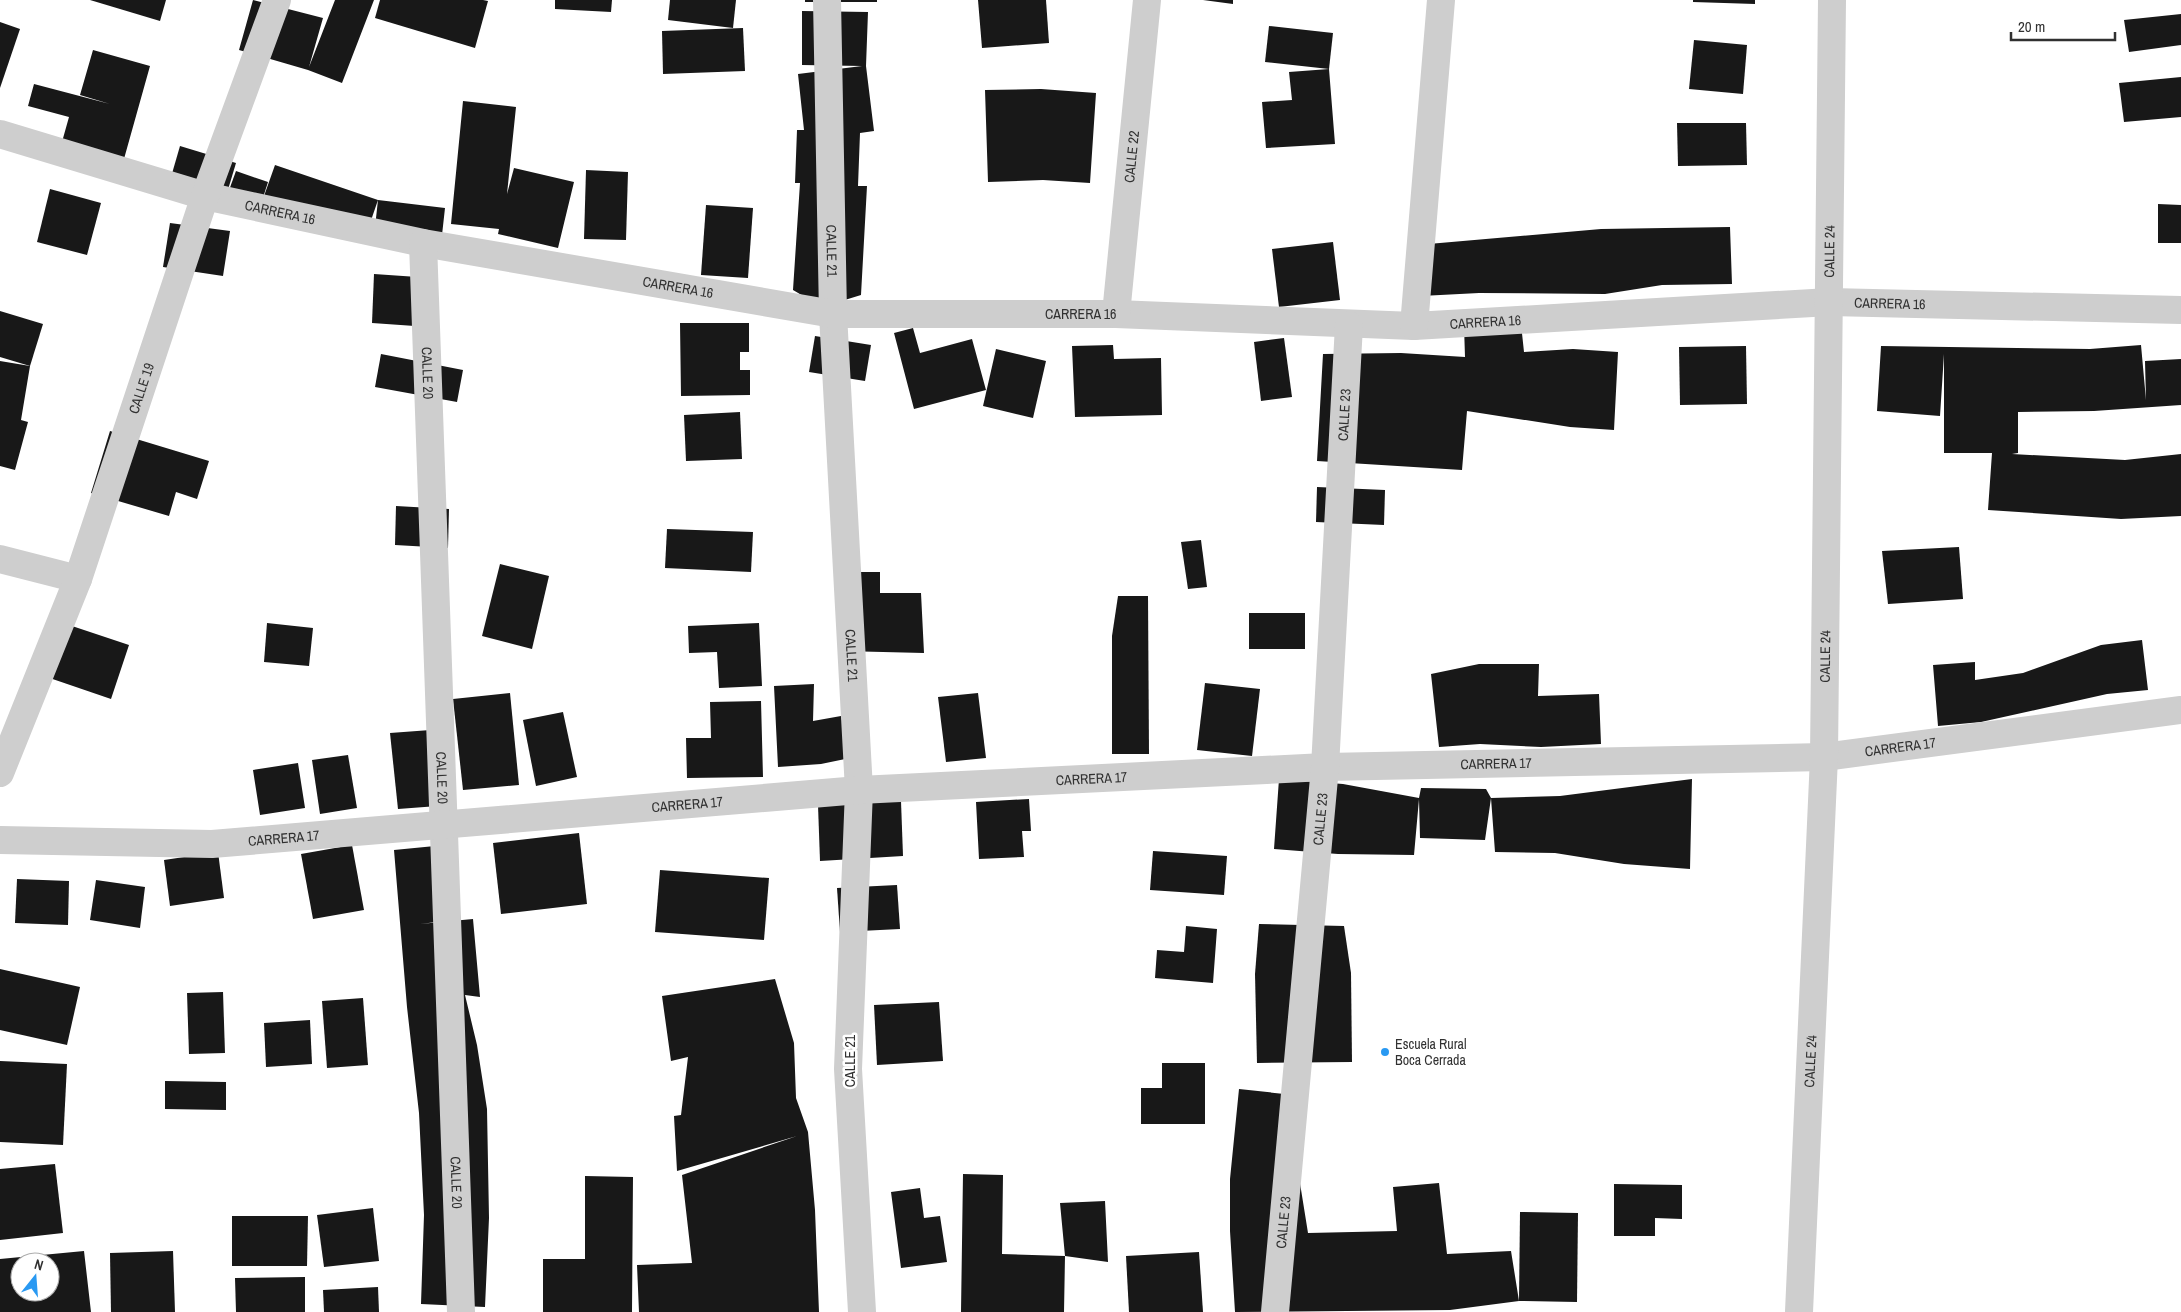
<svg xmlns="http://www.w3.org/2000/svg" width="2181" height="1312" font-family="'Archivo Narrow',sans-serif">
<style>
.building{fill:#181818;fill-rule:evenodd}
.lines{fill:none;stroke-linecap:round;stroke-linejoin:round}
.minor{stroke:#cecece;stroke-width:28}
.poi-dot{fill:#2999f2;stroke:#fff;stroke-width:2}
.labels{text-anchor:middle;stroke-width:5;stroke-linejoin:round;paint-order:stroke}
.street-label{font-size:14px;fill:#313131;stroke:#fff}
.poi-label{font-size:14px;fill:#313131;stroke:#fff;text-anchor:start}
</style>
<rect width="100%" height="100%" fill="#fff"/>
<g class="building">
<path d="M90,0H166L160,21Z"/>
<path d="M253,0L323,18L309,67L335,0H374L342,83L308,70L239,50Z"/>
<path d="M380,0H483L488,1L475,48L375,18Z"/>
<path d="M555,0H612L611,12L555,9Z"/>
<path d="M670,0H736L733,28L668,20Z"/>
<rect x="805" y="0" width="72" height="2"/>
<path d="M978,0H1046L1049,43L982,48Z"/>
<path d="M1203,0H1233V4Z"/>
<path d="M1693,0H1755V4L1693,2Z"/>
<path d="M802,11L868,12L866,66L874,131L860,133L858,186H867L861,295L822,307L793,290L800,183H795L797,130H804L798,74L862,66L802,65Z"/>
<path d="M2181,14V45L2129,52L2124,20Z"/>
<path d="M0,22L20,29L0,88Z"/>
<path d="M1269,26L1333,33L1329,69L1265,62Z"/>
<path d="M743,28L745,71L663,74L662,31Z"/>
<path d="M1694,40L1747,45L1743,94L1689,89Z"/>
<path d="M93,50L150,66L122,166L60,149L69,117L28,106L34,84L110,104L80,95Z"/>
<path d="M1329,69L1335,144L1266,148L1262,102L1292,100L1289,72Z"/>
<path d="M2181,77V117L2124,122L2119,83Z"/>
<path d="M1041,89L1096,93L1090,183L1043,180L988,182L985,90Z"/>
<path d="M463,101L516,107L507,194L514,168L574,182L558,248L498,234L499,229L451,224Z"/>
<path d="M1677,123H1746L1747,165L1678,166Z"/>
<path d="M180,146L236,163L227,193L171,177Z"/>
<path d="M275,165L378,200L445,208L442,235L375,227L378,200L367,232L264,196Z"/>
<path d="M586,170L628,172L626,240L584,239Z"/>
<path d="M236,171L268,182L261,204L228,193Z"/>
<path d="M50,189L101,203L87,255L37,242Z"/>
<path d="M2158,204L2181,205V243H2158Z"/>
<path d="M706,205L753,208L748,278L701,275Z"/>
<path d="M170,223L230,231L223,276L163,267Z"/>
<path d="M1730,227L1732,284L1662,285L1605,294L1479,293L1421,296L1417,245L1601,229Z"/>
<path d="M1333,242L1340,300L1279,307L1272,249Z"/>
<path d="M374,274L432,278L429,327L372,323Z"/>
<path d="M0,311L43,324L30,366L0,357Z"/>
<path d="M680,323H749V352H740V370H750V395L681,396Z"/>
<path d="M1521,324L1524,352L1573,349L1618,352L1614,430L1570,427L1467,411L1462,470L1317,461L1323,354L1401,353L1465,357L1464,326Z"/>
<path d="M913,328L920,353L972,339L986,390L914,409L894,333Z"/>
<path d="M815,336L871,345L865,381L809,372Z"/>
<path d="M1284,338L1292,397L1261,401L1254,342Z"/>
<path d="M1113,345L1114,359L1161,358L1162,415L1075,417L1072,346Z"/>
<path d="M2141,345L2146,400L2145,361L2181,359V405L2094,411L2018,412V453L2012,454L2125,460L2181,454V516L2121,519L1988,510L1992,453H1944V354L1940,416L1877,411L1881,346L2090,349Z"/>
<path d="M1746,346L1747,404L1680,405L1679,347Z"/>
<path d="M996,349L1046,361L1033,418L983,406Z"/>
<path d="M381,354L463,370L457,402L375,387Z"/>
<path d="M0,361L30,366L21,420L28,422L15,470L0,466Z"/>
<path d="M740,412L742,459L686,461L684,415Z"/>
<path d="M110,431L209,461L197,499L176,492L169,516L91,493Z"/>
<path d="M1317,487L1385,490L1384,525L1316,522Z"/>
<path d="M396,506L449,509L448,548L395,545Z"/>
<path d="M667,529L753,532L751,572L665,568Z"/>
<path d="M1201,540L1207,587L1188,589L1181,542Z"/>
<path d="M1959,547L1963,599L1888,604L1882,551Z"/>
<path d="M500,564L549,576L532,649L482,636Z"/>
<path d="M850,572H880V593H921L924,653L842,651Z"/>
<path d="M1118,596H1148L1149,754H1112V636Z"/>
<rect x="1249" y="613" width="56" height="36"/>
<path d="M54,620L129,645L111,699L35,673Z"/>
<path d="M267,623L313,628L309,666L264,662Z"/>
<path d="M759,623L762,686L719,688L717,652L689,653L688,626Z"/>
<path d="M2142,640L2148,690L2107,694L1981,722L1938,726L1933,665L1975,662V680L2023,673L2101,645Z"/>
<path d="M1479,664H1539L1538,696L1599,694L1601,744L1541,747L1480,744L1439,747L1431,674Z"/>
<path d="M1205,683L1260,689L1252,756L1197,750Z"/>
<path d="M814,684L813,721L841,716L850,758L821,764L778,767L774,686Z"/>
<path d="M510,693L519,785L463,790L453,699Z"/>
<path d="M978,693L986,758L946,762L938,697Z"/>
<path d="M761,701L763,777L687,778L686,738H711L710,702Z"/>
<path d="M563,712L577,777L536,786L523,720Z"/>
<path d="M444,729L451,805L398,809L390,733Z"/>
<path d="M348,755L357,808L320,814L312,760Z"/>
<path d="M298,763L305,808L260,815L253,770Z"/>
<path d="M1279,779L1343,784L1419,798L1421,788L1486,789L1491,798L1485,840L1420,838L1419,799L1414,855L1338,854L1274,849Z"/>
<path d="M1692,779L1690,869L1624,864L1555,853L1495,852L1491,798L1560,796Z"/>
<path d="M1029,799L1031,831H1022L1024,857L979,859L976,802Z"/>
<path d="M901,801L903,856L820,861L818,805Z"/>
<path d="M579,833L587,904L501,914L493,843Z"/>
<path d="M352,845L364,910L313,919L301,854Z"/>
<path d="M435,846L445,921L420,924L473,919L480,997L465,995L477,1045L487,1109L489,1218L485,1307L421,1304L424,1215L419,1113L407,1007L394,850Z"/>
<path d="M1153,851L1227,856L1224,895L1150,890Z"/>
<path d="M218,852L224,898L170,906L164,860Z"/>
<path d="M660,870L769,878L764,940L655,932Z"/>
<path d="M17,879L69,881L68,925L15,923Z"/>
<path d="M96,880L145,887L140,928L90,920Z"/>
<path d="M897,885L900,929L840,932L837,888Z"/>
<path d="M1259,924L1344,926L1351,973L1352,1062L1257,1063L1255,974Z"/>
<path d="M1186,926L1217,929L1213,983L1155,978L1157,950L1184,952Z"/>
<path d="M0,969L80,987L67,1045L0,1030Z"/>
<path d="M775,979L794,1043L796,1098L808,1132L815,1210L819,1312H639L637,1265L692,1263L682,1175L797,1136L677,1171L674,1116L681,1115L688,1057L671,1061L662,996Z"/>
<path d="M223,992L225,1053L189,1054L187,993Z"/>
<path d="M363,998L368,1065L327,1068L322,1001Z"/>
<path d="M939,1002L943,1061L877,1065L874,1005Z"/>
<path d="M310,1020L312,1064L266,1067L264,1023Z"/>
<path d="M0,1061L67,1064L63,1145L0,1142Z"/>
<path d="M1162,1063H1205V1124H1141V1088H1162Z"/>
<path d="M165,1081L226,1082V1110L165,1109Z"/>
<path d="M1239,1089L1303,1096L1299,1177L1308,1233L1397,1231L1393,1187L1439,1183L1447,1254L1511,1251L1519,1301L1450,1310L1235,1312L1230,1231V1179Z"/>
<path d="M55,1164L63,1233L0,1240V1169Z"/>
<path d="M963,1174L1003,1175L1002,1254L1065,1256L1060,1203L1105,1201L1108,1262L1065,1256L1064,1312H961Z"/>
<path d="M585,1176L633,1177L632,1312H543V1259H585Z"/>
<path d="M1614,1184L1682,1185V1219L1655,1218V1236H1614Z"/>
<path d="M920,1188L924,1218L940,1216L947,1262L901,1268L891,1192Z"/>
<path d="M373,1208L379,1261L324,1267L317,1215Z"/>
<path d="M1520,1212L1578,1213L1577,1302L1519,1301Z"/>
<path d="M232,1216H308L307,1266H232Z"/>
<path d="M84,1251L91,1312H0V1259ZM20,1262H50V1292H20Z"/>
<path d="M173,1251L175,1312H111L110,1253Z"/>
<path d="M1199,1252L1203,1312H1129L1126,1256Z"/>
<path d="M305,1277V1312H236L235,1278Z"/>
<path d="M378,1287L379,1312H324L323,1290Z"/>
</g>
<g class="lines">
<g class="minor">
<path id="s1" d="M827,0L833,314L859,790L848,1069L862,1312"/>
<path id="s2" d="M0,134L205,196L423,243L833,314H1116L1414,326L1830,302L2181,310"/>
<path id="s3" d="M423,243L461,1312"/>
<path id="s4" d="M1116,314L1147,0"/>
<path d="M1414,326L1441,0"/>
<path d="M0,559L78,579"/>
<path id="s5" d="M0,773L78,579L205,196L277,0"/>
<path id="s6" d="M0,840L212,844L859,790L1325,767L1824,757L2181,710"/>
<path id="s7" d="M1275,1312L1325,767L1349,325"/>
<path id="s8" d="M1799,1312L1824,757L1832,0"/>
</g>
</g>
<circle class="poi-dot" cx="1385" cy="1052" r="5"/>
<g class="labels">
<g class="street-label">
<text dy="5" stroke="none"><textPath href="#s4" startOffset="158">CALLE 22</textPath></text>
<text dy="5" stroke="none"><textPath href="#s2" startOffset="291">CARRERA 16</textPath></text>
<text dy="5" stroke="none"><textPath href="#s8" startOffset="1061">CALLE 24</textPath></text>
<text dy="5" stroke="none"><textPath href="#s1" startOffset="251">CALLE 21</textPath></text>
<text dy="5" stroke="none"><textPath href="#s2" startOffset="696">CARRERA 16</textPath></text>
<text dy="5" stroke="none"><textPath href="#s2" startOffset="1911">CARRERA 16</textPath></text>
<text dy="5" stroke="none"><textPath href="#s2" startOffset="1101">CARRERA 16</textPath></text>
<text dy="5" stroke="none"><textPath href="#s2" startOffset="1506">CARRERA 16</textPath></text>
<text dy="5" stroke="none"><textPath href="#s3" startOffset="130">CALLE 20</textPath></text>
<text dy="5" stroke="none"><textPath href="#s5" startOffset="410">CALLE 19</textPath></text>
<text dy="5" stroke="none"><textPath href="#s7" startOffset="900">CALLE 23</textPath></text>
<text dy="5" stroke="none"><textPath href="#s1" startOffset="656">CALLE 21</textPath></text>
<text dy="5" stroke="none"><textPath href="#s8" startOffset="656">CALLE 24</textPath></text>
<text dy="5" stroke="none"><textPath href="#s6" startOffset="1904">CARRERA 17</textPath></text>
<text dy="5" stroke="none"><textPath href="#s6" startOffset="1499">CARRERA 17</textPath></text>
<text dy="5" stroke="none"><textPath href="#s3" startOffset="535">CALLE 20</textPath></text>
<text dy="5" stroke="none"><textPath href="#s6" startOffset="1094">CARRERA 17</textPath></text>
<text dy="5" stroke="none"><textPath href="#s6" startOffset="689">CARRERA 17</textPath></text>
<text dy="5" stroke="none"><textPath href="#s7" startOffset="495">CALLE 23</textPath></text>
<text dy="5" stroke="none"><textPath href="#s6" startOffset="284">CARRERA 17</textPath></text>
<text transform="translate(850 1061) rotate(-90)" y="5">CALLE 21</text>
<text dy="5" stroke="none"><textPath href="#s8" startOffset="251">CALLE 24</textPath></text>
<text dy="5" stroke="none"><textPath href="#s3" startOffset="940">CALLE 20</textPath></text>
<text dy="5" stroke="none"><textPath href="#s7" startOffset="90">CALLE 23</textPath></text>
</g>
<g class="poi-label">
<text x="1395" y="1049">Escuela Rural<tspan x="1395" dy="16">Boca Cerrada</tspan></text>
</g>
</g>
<g transform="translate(35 1277) rotate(17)"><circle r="24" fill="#ffffff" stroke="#adadad"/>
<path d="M0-4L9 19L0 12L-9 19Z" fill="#2999f2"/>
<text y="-8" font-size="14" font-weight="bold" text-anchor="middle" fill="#313131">N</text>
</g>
<path d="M2011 32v8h104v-8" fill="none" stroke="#313131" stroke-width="2.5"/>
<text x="2018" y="32" font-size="15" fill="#313131" stroke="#ffffff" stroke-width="4" paint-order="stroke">20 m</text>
</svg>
